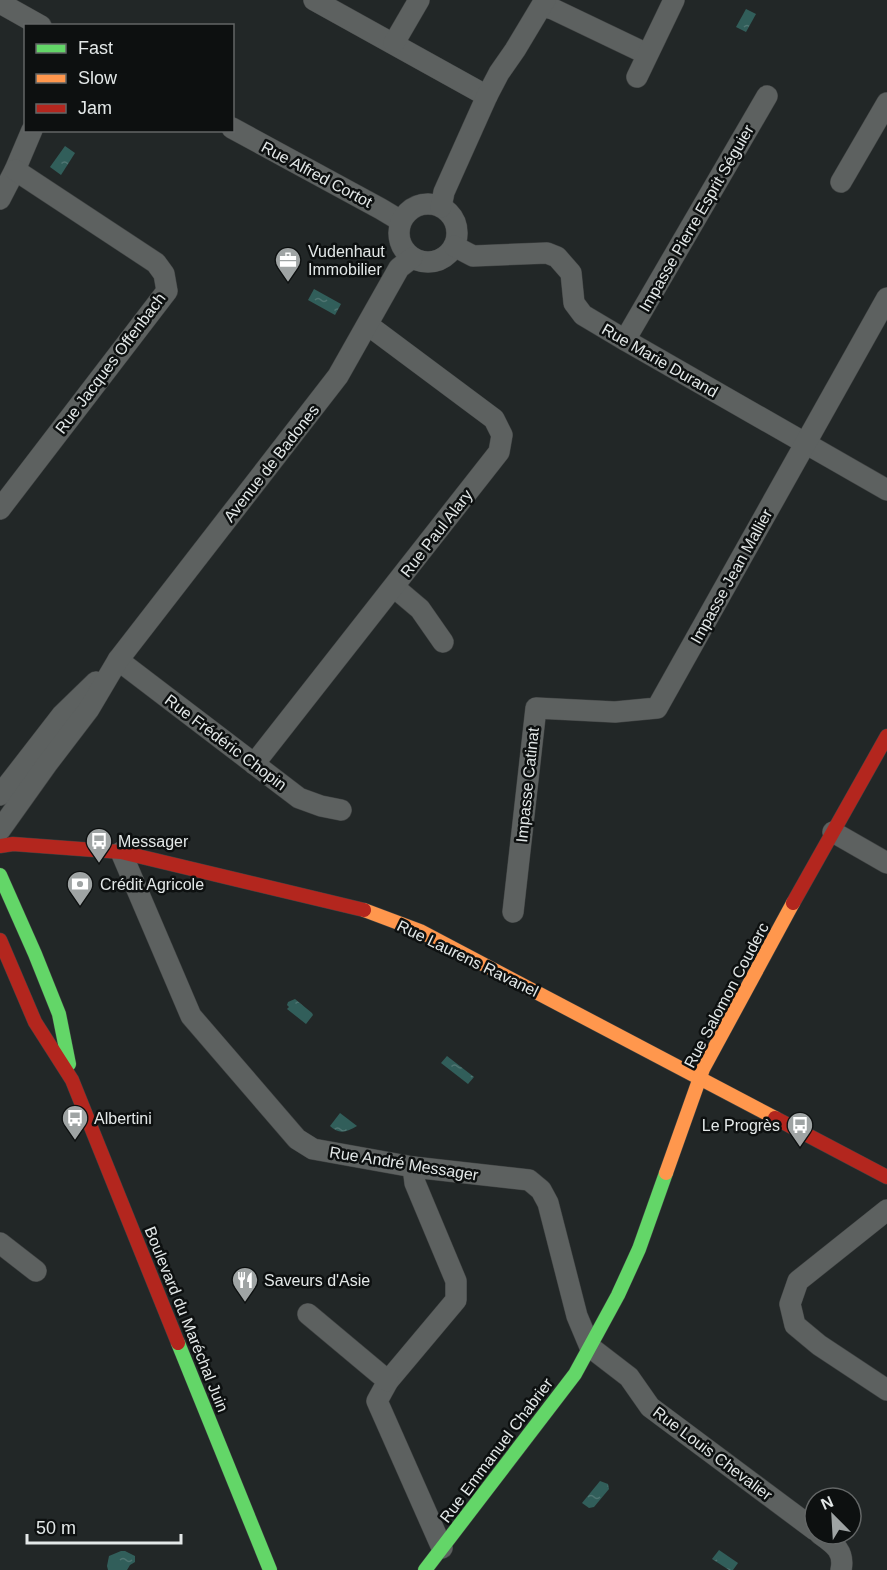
<svg xmlns="http://www.w3.org/2000/svg" width="887" height="1570" font-family="Arial,sans-serif">
<style>
.water{fill:url(#water-ripples)}
.lines{fill:none;stroke-linecap:round;stroke-linejoin:round}
.street-casing{stroke:#3f4242;stroke-width:22}
.fast-casing{stroke:#3f4242;stroke-width:15}
.slow-casing{stroke:#3f4242;stroke-width:15}
.jam-casing{stroke:#3f4242;stroke-width:15}
.street{stroke:#5d6160;stroke-width:21}
.fast{stroke:#63d668;stroke-width:14}
.slow{stroke:#ff974d;stroke-width:14}
.jam{stroke:#b3261e;stroke-width:14}
.labels{text-anchor:middle;stroke-width:5;stroke-linejoin:round;paint-order:stroke}
.street-label{font-size:16px;fill:#e3e8e8;stroke:#0d1010}
.poi-label{font-size:16px;fill:#e3e8e8;stroke:#0d1010;text-anchor:start}
</style>
<defs>
<pattern id="water-ripples" width="26" height="14" patternUnits="userSpaceOnUse" patternTransform="scale(1.5)"><rect width="26" height="14" fill="#315e5a"/><path d="M2 4q2-2 4 0t4 0M15 11q2-2 4 0t4 0" fill="none" stroke="#4f7572"/></pattern>
</defs>
<rect width="100%" height="100%" fill="#222727"/>
<g class="water">
<path d="M746,9L756,14L746,32L736,27Z"/>
<path d="M65,146L75,153L61,175L50,167Z"/>
<path d="M314,289L341,304L335,315L308,300Z"/>
<path d="M295,999L312,1013L313,1015L306,1024L287,1009L289,1007L287,1005L288,1002Z"/>
<path d="M447,1056L474,1077L468,1084L441,1063Z"/>
<path d="M340,1113L357,1126C347,1132 339,1135 330,1126Z"/>
<path d="M600,1481L608,1484L609,1489L594,1507L589,1508L582,1503Z"/>
<path d="M719,1550L738,1563L733,1570H729L712,1559Z"/>
<path d="M121,1551H125L135,1556V1562L130,1565L127,1570H108L107,1566L109,1556Z"/>
</g>
<g class="lines">
<g class="street-casing">
<g id="street">
<path d="M314,0L487,96"/>
<path d="M0,3L41,26"/>
<path d="M542,6L553,9L647,54"/>
<path d="M394,43L419,0"/>
<path d="M637,77L674,0"/>
<path d="M232,128L381,209L401,221"/>
<path d="M841,182L887,103"/>
<path d="M0,199L15,170L32,130"/>
<circle cx="428" cy="233" r="29"/>
<path d="M441,207L444,192L487,96L499,73L515,50L545,0"/>
<path d="M454,246L473,256L547,253L557,257L571,273L574,303L583,315L625,340L887,490"/>
<path d="M625,340L767,96"/>
<path d="M0,509L167,291L164,274L156,263L15,170"/>
<path d="M394,587L420,609L443,642"/>
<path d="M118,660L299,798L321,806L341,810"/>
<path d="M254,764L499,452L502,435L494,419L368,325"/>
<path d="M0,795L62,715L96,682"/>
<path d="M0,830L47,764L89,709L118,660L338,376L399,268L412,258"/>
<path d="M833,832L887,863"/>
<path d="M121,852L191,1016L297,1139L313,1149L413,1167L529,1180L541,1190L548,1203L577,1316L590,1347L629,1377L650,1407L815,1530"/>
<path d="M513,912L536,708L615,712L657,708L887,298"/>
<path d="M413,1167L415,1183L456,1281V1300L388,1381L377,1401L442,1548"/>
<path d="M887,1210L798,1281L790,1304L795,1325L819,1345L887,1390"/>
<path d="M0,1243L36,1271"/>
<path d="M308,1314L388,1381"/>
<path d="M820,1534C834,1544 845,1551 841,1570"/>
</g>
</g>
<g class="fast-casing">
<g id="fast">
<path d="M0,875L35,954L59,1014L69,1064"/>
<path d="M178,1343L270,1570"/>
<path d="M425,1570L575,1374L618,1295L639,1249L666,1173"/>
</g>
</g>
<g class="slow-casing">
<g id="slow">
<path d="M364,910L420,931L775,1118"/>
<path d="M666,1173L703,1069L793,903"/>
</g>
</g>
<g class="jam-casing">
<g id="jam">
<path d="M0,846L13,844L121,852L364,910"/>
<path d="M793,903L887,736"/>
<path d="M0,940L35,1022L72,1080L178,1343"/>
<path d="M775,1118L887,1177"/>
</g>
</g>
<use href="#street" class="street"/>
<use href="#fast" class="fast"/>
<use href="#slow" class="slow"/>
<use href="#jam" class="jam"/>
</g>
<defs>
<g id="office-pin" transform="scale(1.35)"><path d="M0 17L-7.5 6A9.5 9.5 0 1 1 7.5 6Z" fill="#9fa4a4" stroke="#0d1010"/><path d="M-6-3h4V-5.5h4V-3h4V5H-6ZM-1-4.5V-3h2v-1.5ZM-6 0V1H6V0Z" fill="#fff"/></g>
<g id="bus-pin" transform="scale(1.35)"><path d="M0 17L-7.5 6A9.5 9.5 0 1 1 7.5 6Z" fill="#9fa4a4" stroke="#0d1010"/><path d="M-5-6H5V4H4V6H2V4H-2V6H-4V4H-5ZM-3.5-4V0h7V-4ZM-3.5 1.2v1.5H-2V1.2ZM2 1.2v1.5H3.5V1.2Z" fill="#fff"/></g>
<g id="bank-pin" transform="scale(1.35)"><path d="M0 17L-7.5 6A9.5 9.5 0 1 1 7.5 6Z" fill="#9fa4a4" stroke="#0d1010"/><path d="M-6-4H6V4H-6ZM0-2.3a2.3 2.3 0 1 0 0 4.6a2.3 2.3 0 1 0 0-4.6Z" fill="#fff"/></g>
<g id="restaurant-pin" transform="scale(1.35)"><path d="M0 17L-7.5 6A9.5 9.5 0 1 1 7.5 6Z" fill="#9fa4a4" stroke="#0d1010"/><path d="M-5-6h1v4h1v-4h1v4h1v-4h1v5L-1.5 .5V6h-2V.5L-5-1ZM5-6V6H3V1.5H1.5Q1.5-4 5-6Z" fill="#fff"/></g>
</defs>
<g fill-rule="evenodd">
<use href="#office-pin" x="288" y="260"/>
<use href="#bus-pin" x="99" y="841"/>
<use href="#bank-pin" x="80" y="884"/>
<use href="#bus-pin" x="75" y="1118"/>
<use href="#bus-pin" x="800" y="1125"/>
<use href="#restaurant-pin" x="245" y="1280"/>
</g>
<g class="labels">
<g class="street-label">
<text transform="translate(317 174) rotate(28)" y="6">Rue Alfred Cortot</text>
<text transform="translate(696 218) rotate(-60)" y="6">Impasse Pierre Esprit Séguier</text>
<text transform="translate(660 360) rotate(30)" y="6">Rue Marie Durand</text>
<text transform="translate(110 363) rotate(-53)" y="6">Rue Jacques Offenbach</text>
<text transform="translate(271 463) rotate(-52)" y="6">Avenue de Badones</text>
<text transform="translate(436 533) rotate(-52)" y="6">Rue Paul Alary</text>
<text transform="translate(731 576) rotate(-61)" y="6">Impasse Jean Mallier</text>
<text transform="translate(226 742) rotate(37)" y="6">Rue Frédéric Chopin</text>
<text transform="translate(527 785) rotate(-84)" y="6">Impasse Catinat</text>
<text transform="translate(468 958) rotate(26)" y="6">Rue Laurens Ravanel</text>
<text transform="translate(726 995) rotate(-62)" y="6">Rue Salomon Couderc</text>
<text transform="translate(404 1163) rotate(9)" y="6">Rue André Messager</text>
<text transform="translate(187 1319) rotate(68)" y="6">Boulevard du Maréchal Juin</text>
<text transform="translate(496 1450) rotate(-53)" y="6">Rue Emmanuel Chabrier</text>
<text transform="translate(713 1453) rotate(37)" y="6">Rue Louis Chevalier</text>
</g>
<g class="poi-label">
<text x="308" y="257">Vudenhaut<tspan x="308" dy="18">Immobilier</tspan></text>
<text x="118" y="847">Messager</text>
<text x="100" y="890">Crédit Agricole</text>
<text x="94" y="1124">Albertini</text>
<text x="780" y="1131" text-anchor="end">Le Progrès</text>
<text x="264" y="1286">Saveurs d'Asie</text>
</g>
</g>
<rect x="24" y="24" width="210" height="108" fill="#0d1010" stroke="#636666" stroke-width="1.5"/>
<rect x="36" y="44" width="30" height="9" fill="#63d668" stroke="#636666" stroke-width="1.5"/>
<text x="78" y="54" font-size="18" fill="#e3e8e8">Fast</text>
<rect x="36" y="74" width="30" height="9" fill="#ff974d" stroke="#636666" stroke-width="1.5"/>
<text x="78" y="84" font-size="18" fill="#e3e8e8">Slow</text>
<rect x="36" y="104" width="30" height="9" fill="#b3261e" stroke="#636666" stroke-width="1.5"/>
<text x="78" y="114" font-size="18" fill="#e3e8e8">Jam</text>
<g transform="translate(833 1516) rotate(336)"><circle r="28" fill="#0d1010" stroke="#636666" stroke-width="1.5"/>
<path d="M0-4.5L10 22L0 15L-10 22Z" fill="#9fa4a4"/>
<text y="-9" font-size="16" font-weight="bold" text-anchor="middle" fill="#e3e8e8">N</text>
</g>
<path d="M27 1534v9h154v-9" fill="none" stroke="#e3e8e8" stroke-width="3"/>
<text x="36" y="1534" font-size="18" fill="#e3e8e8" stroke="#0d1010" stroke-width="4.5" paint-order="stroke">50 m</text>
</svg>
